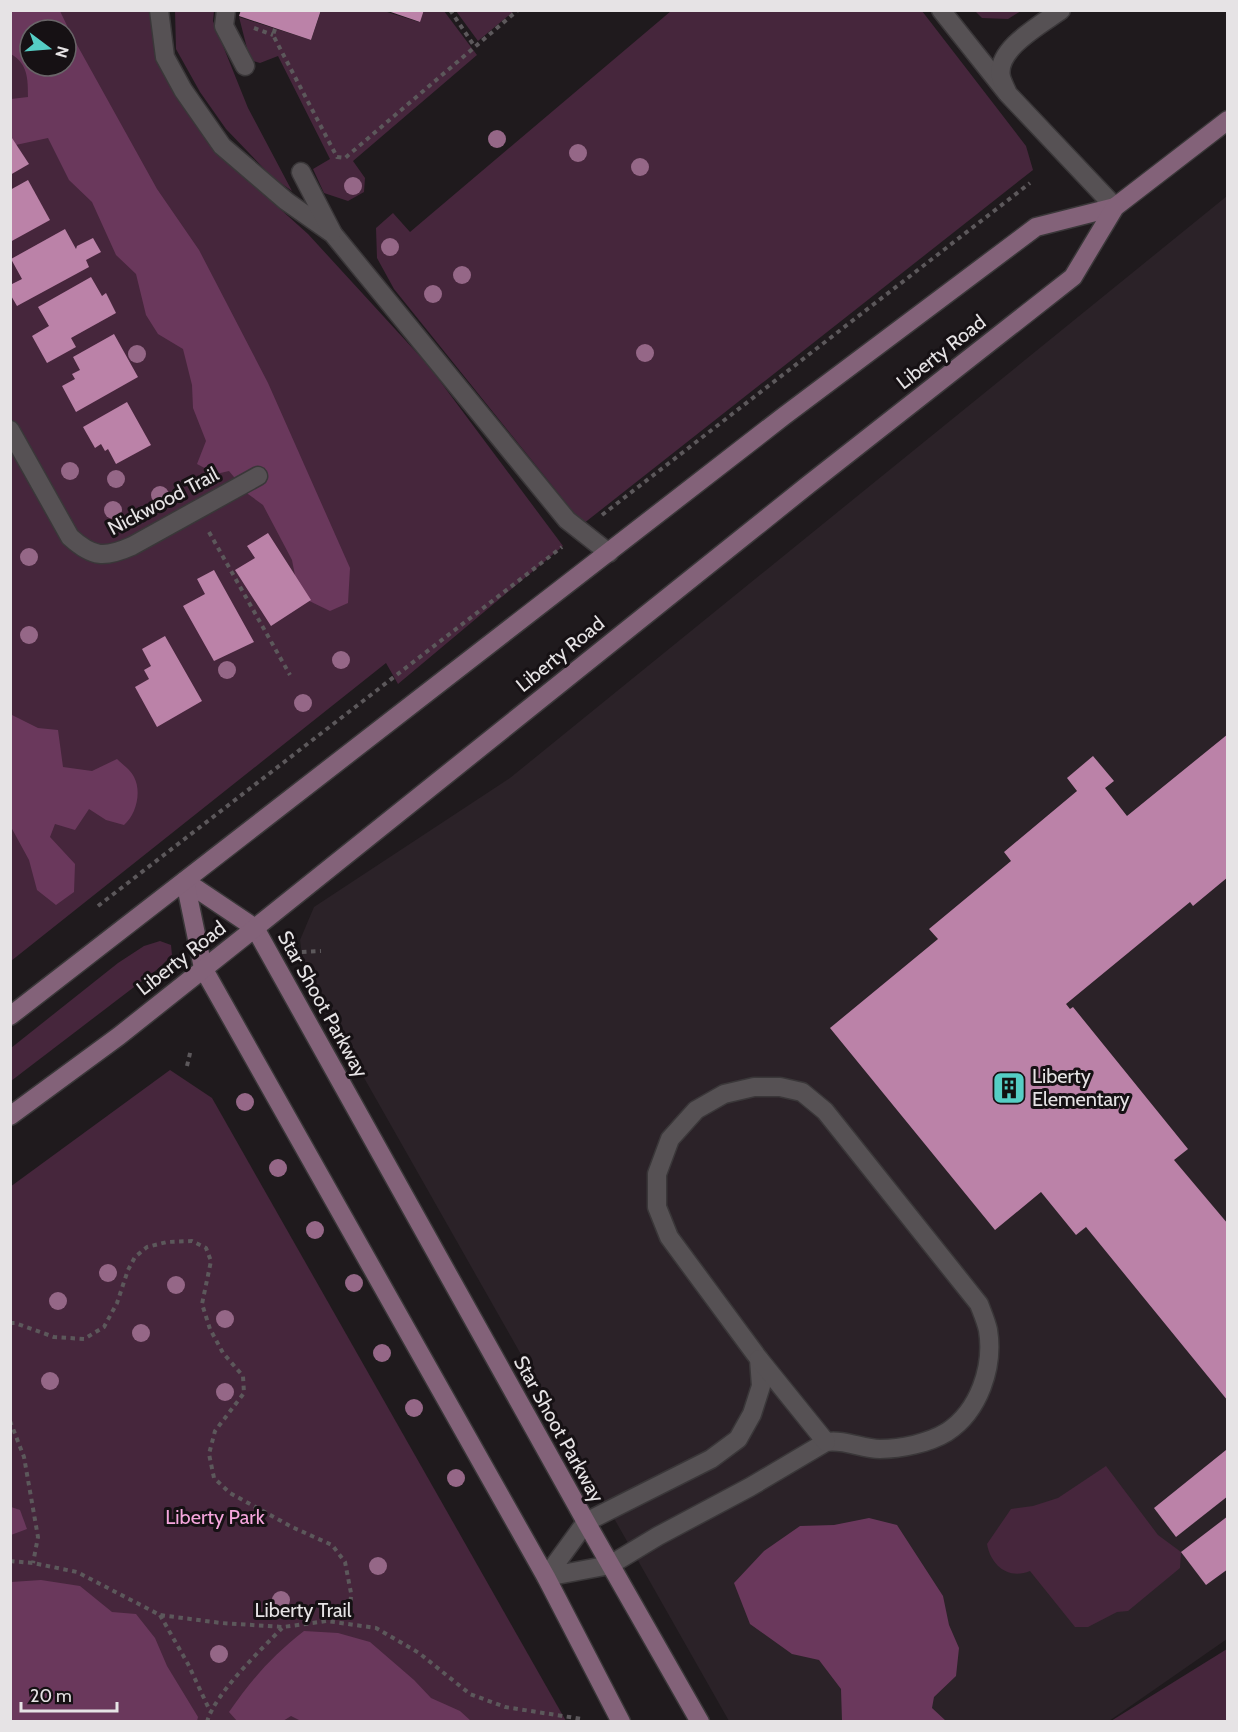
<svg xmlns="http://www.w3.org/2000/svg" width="1238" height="1732" font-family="Cabin,sans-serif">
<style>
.built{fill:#2b2228}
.green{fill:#46263c;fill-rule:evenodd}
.forest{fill:#6a385c;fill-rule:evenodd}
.building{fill:#bb82a8}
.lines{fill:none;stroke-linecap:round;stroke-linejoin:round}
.lane-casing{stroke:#3a3739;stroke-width:21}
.street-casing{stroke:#3a3739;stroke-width:21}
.secondary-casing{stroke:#3a3739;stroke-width:21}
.path{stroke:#5c585b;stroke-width:4;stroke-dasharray:4.5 4.5;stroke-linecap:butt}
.lane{stroke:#565154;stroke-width:18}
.street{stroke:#565154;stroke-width:18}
.secondary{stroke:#836279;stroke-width:18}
.tree{fill:#956787}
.labels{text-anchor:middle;stroke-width:6;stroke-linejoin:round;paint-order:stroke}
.street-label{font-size:20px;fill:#e6e3e5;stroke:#161114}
.poi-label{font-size:20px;fill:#e6e3e5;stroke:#161114;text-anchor:start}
.park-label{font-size:20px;fill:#f6a6dd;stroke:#161114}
</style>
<rect width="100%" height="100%" fill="#1f1a1d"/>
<path class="built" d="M1227,196V1639L1109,1721H729L304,972L300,940L314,907L510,778Z"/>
<g class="green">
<path d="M11,11H160L162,71L229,163L308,234L428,365L563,546L398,684L386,663L11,961ZM30,30H66V66H30Z"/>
<path d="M175,11H214L213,21L248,108L292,191L272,177L226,129L200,92L176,49Z"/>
<path d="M321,11H384L419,22L424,11H444L477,55L353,161L365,178L364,192L348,201L324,193L313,169L330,159L278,56L260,63L250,60L239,17L311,40Z"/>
<path d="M456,11H514L478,41Z"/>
<path d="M671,11H922L1026,146L1033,170L583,524L394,289L377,258L376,228L393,213L410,232Z"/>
<path d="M975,11H1021L1008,19L982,18Z"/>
<path d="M160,941L171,945L172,955L159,968L11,1081V1048L118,963L144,946Z"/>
<path d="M170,1070L212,1098L566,1721H11L10,1187Z"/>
<path d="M1106,1466L1158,1535L1181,1552L1180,1568L1128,1611L1117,1612L1088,1627H1075L1030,1571C1009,1580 991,1566 987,1544L1011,1509L1033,1506L1058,1498Z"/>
<path d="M1227,1649V1721H1111Z"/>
</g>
<g class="forest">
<path d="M11,11H60L71,34L157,189L199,250L268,383L350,568L348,603L330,611L299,596L292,560L263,505L248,494L229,471L216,474L197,464L206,441L193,408L192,385L183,349L158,334L146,315L136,274L116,255L92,202L69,180L48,138L11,146V99L28,97C28,79 28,64 11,54ZM30,30H66V66H30Z"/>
<path d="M10,714L38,728L58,730L63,767L92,771L117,759C122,764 131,770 134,777C142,792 136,815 124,825L106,820L89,809L75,830L55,824L50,837L75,864L74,892L56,905L37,890L29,860L11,827Z"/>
<path d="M11,1507L20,1510L27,1529L11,1535Z"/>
<path d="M869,1518L897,1525L943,1596L949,1625L959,1648L956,1676L934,1697L932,1708L946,1721H842L841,1689L819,1660L792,1654L750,1624L734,1583L764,1551L800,1526L834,1525Z"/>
<path d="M41,1580L80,1586L112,1612L136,1614L155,1638L167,1666L198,1717L197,1721H11V1582Z"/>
<path d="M304,1631L338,1633L370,1642L414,1680L431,1698L460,1711L471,1721L303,1722L291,1716L283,1721H237L229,1712C253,1678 271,1657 304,1631Z"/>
</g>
<g class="building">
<path d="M241,10H321L311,40L239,16Z"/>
<path d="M385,10H424L420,22Z"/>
<path d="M10,135L29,164L10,175Z"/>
<path d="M28,180L50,220L10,242V190Z"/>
<path d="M65,229L76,249L77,246L93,238L101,252L86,260L89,267L17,306L10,294V285L22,279L11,259Z"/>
<path d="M91,277L102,296L106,293L116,313L71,338L76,347L47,363L32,336L49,326L38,307Z"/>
<path d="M114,334L138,377L76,412L62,386L75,379L72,374L80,370L73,357Z"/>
<path d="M127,402L151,445L116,464L108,449L105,451L101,444L95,448L83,427Z"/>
<path d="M268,533L311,600L271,626L235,570L255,558L247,546Z"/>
<path d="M214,570L254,642L214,661L183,606L205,594L197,579Z"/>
<path d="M165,636L202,701L157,727L135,687L149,679L144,670L151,666L142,649Z"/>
<path d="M1228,734V877L1193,906L1190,902L1066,1004L1070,1009L1073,1007L1188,1149L1174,1160L1228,1224V1401L1086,1227L1076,1235L1041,1192L995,1230L830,1028L938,939L929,929L1011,861L1004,852L1077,791L1067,778L1093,756L1114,781L1105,788L1127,816Z"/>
<path d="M1226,1450L1228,1496L1176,1537L1154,1508Z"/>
<path d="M1228,1516V1569L1206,1585L1181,1552Z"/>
</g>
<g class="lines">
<g class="lane-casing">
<g id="lane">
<path d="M159,10L165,57L183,90L222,146L286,201L333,234L567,520L609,553"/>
<path d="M226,10L224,26L245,66"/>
<path d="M941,10L1007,93"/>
<path d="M301,172L332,232"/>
<path d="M754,1087H780L802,1092L825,1111L979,1304C982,1312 986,1321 988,1330C994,1367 979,1411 947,1432C929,1443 901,1449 880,1449C862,1449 845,1439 826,1442L750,1487L658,1536L610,1565L546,1577L586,1522L711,1459L738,1439L752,1414L761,1386L759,1359L669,1237L657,1207V1174L670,1139L696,1110L724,1094Z"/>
<path d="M759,1359L826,1442"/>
</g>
</g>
<g class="street-casing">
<g id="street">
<path d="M1061,10C1042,24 995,49 1001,77C1002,82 1006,89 1008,94L1115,207"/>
<path d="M10,430L70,537C93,558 105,558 132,546L258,476"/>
</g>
</g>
<g class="secondary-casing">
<g id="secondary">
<path d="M185,881L255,928L586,1522L700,1722"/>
<path d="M185,881L203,968L546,1577L621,1722"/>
<path d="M10,1016L784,416L1036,227L1115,207"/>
<path d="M10,1116L119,1036L255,928L808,485L1073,277L1115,207L1228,120"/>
</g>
</g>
<g class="path">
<path d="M450,10L475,47"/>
<path d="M254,28L273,35"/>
<path d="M275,29L273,35L337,157L345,158L518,10"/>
<path d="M602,515L1030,183"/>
<path d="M209,532L290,675"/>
<path d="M98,906L562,547"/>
<path d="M302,952L321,951"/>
<path d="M187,1066L191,1049"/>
<path d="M10,1323H15L54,1337L84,1339L104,1327L117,1303L128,1270L135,1257L147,1247L167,1242L192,1241L206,1248L211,1261L202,1304L210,1329L223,1353L243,1376L244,1393L215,1431L209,1454L214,1478L230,1493L292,1527L332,1545L345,1562L351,1593L350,1623"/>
<path d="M10,1421L24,1457L38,1537L33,1563"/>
<path d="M10,1561L33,1563L77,1572L160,1615L221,1623L283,1627L327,1621L376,1628L419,1653L470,1694L505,1707L582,1719"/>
<path d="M160,1615L188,1664L210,1711"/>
<path d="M207,1722C215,1693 261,1650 282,1628"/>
</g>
<use href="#lane" class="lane"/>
<use href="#street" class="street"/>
<use href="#secondary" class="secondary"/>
</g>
<g class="tree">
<circle cx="497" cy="139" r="9"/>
<circle cx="578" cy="153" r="9"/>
<circle cx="640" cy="167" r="9"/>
<circle cx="353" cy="186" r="9"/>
<circle cx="390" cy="247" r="9"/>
<circle cx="462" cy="275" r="9"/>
<circle cx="433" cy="294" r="9"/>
<circle cx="645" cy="353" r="9"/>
<circle cx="137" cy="354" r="9"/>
<circle cx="70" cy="471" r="9"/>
<circle cx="116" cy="479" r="9"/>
<circle cx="160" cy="495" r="9"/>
<circle cx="113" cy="510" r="9"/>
<circle cx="29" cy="557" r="9"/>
<circle cx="29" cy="635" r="9"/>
<circle cx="341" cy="660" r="9"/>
<circle cx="227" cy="670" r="9"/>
<circle cx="303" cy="703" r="9"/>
<circle cx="245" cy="1102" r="9"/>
<circle cx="278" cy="1168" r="9"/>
<circle cx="315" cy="1230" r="9"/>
<circle cx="108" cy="1273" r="9"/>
<circle cx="354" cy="1283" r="9"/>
<circle cx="176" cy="1285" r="9"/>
<circle cx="58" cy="1301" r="9"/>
<circle cx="225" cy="1319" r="9"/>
<circle cx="141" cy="1333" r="9"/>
<circle cx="382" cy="1353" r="9"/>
<circle cx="50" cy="1381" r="9"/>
<circle cx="225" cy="1392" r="9"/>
<circle cx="414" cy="1408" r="9"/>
<circle cx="456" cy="1478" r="9"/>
<circle cx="378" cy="1566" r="9"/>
<circle cx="281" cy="1600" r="9"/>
<circle cx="219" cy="1654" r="9"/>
</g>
<defs>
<g id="building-square" transform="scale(1.725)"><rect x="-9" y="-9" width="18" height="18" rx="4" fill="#55cec5" stroke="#161114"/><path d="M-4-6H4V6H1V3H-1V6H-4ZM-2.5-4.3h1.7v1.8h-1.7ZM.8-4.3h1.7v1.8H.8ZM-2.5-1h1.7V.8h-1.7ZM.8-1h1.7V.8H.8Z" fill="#111"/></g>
</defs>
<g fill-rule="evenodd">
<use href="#building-square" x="1009" y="1088"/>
</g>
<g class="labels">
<g class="street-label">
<text transform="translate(941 352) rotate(-38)" y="7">Liberty Road</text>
<text transform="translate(163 501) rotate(-28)" y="7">Nickwood Trail</text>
<text transform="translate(560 654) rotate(-39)" y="7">Liberty Road</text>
<text transform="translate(181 958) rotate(-38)" y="7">Liberty Road</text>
<text transform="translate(323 1004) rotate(61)" y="7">Star Shoot Parkway</text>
<text transform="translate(559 1429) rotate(61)" y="7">Star Shoot Parkway</text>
<text x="303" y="1617">Liberty Trail</text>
</g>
<g class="poi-label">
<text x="1032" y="1083">Liberty<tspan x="1032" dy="23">Elementary</tspan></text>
</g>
<g class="park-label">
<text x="215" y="1524">Liberty Park</text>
</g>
</g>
<rect width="1238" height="1732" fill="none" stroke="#e6e3e5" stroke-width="24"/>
<g transform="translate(48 48) rotate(106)"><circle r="28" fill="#161114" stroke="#696568" stroke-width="1.5"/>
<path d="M0-4.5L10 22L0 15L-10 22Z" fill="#55cec5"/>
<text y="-9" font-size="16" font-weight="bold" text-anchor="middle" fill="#e6e3e5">N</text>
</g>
<path d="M21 1702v9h96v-9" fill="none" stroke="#e6e3e5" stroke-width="3"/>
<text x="30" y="1702" font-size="18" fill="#e6e3e5" stroke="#161114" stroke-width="4.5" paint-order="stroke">20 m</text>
</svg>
